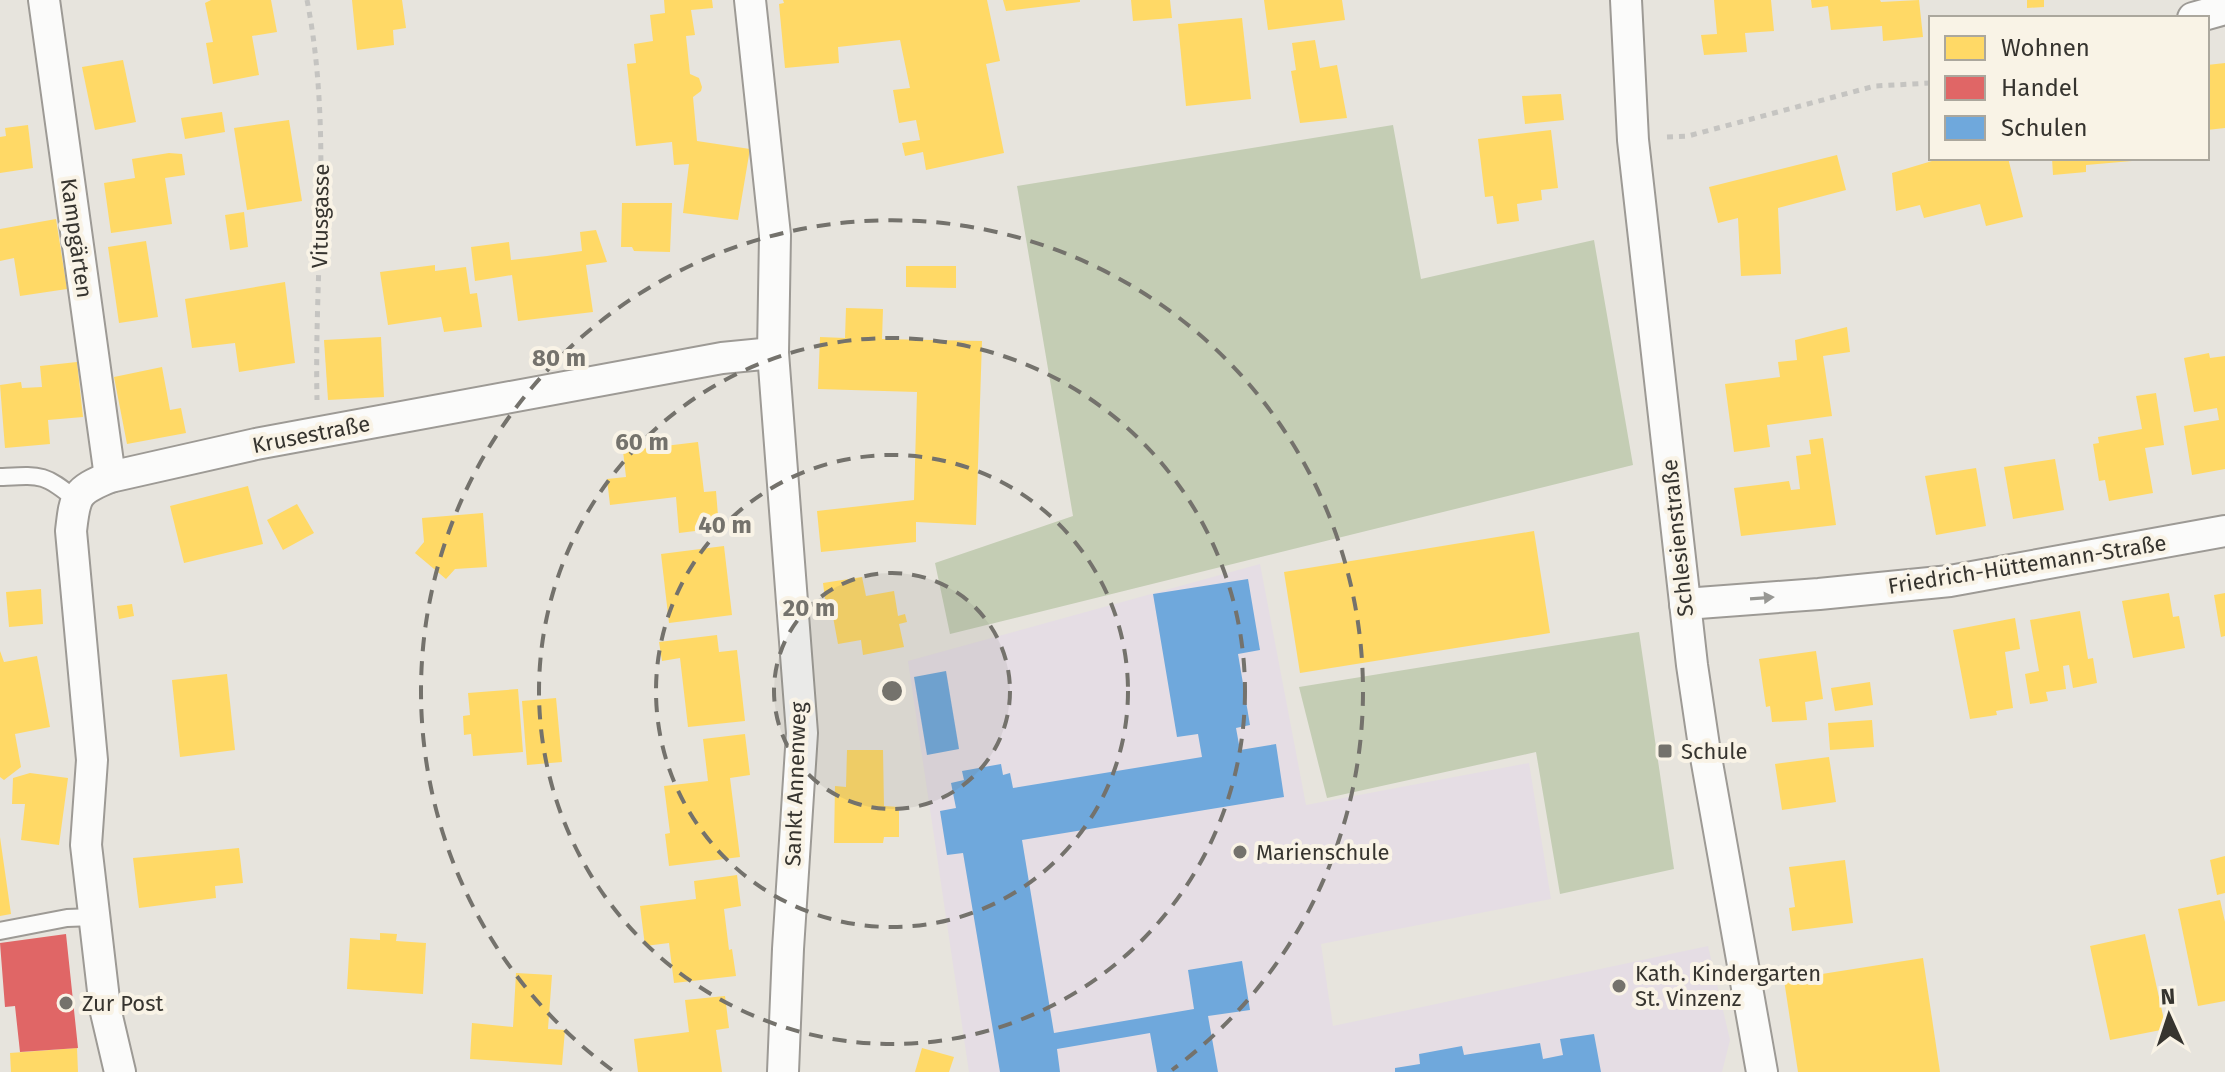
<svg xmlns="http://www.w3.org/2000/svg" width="2225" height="1072" font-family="'Fira Sans',sans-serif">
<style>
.education{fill:#e5dde4}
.green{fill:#c4cdb4}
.homes{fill:#ffd966}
.shops{fill:#e06666}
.schools{fill:#6fa8dc}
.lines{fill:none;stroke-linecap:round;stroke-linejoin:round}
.service-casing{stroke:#9d9a95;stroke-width:20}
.minor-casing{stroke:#9d9a95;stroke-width:34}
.path{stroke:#c5c4c1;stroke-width:5;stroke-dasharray:6 6;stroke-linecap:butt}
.service{stroke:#fbfbfa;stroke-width:16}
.minor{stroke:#fbfbfa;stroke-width:30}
.oneway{fill:#989894}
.ring{fill:none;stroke:#74726c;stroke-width:4;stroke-dasharray:14 10}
.poi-dot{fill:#74726c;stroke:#f9f3e6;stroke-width:3}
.labels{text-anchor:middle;stroke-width:8;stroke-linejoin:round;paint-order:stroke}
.street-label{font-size:22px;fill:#36342f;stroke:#f9f3e6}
.poi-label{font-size:22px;fill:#36342f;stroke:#f9f3e6;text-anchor:start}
.centre{fill:#74726c;stroke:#f9f3e6;stroke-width:4}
.ring-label{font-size:24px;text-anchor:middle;font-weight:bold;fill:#74726c;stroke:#f9f3e6;stroke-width:8;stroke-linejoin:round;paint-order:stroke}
</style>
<rect width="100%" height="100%" fill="#e7e4dd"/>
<path class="education" d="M1260,564L1306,805L1529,763L1551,899L1321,944L1333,1026L1708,946L1730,1040L1722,1072H969L908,661Z"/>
<g class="green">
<path d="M1393,125L1421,279L1594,240L1633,465L950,634L935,563L1073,516L1017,186Z"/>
<path d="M1639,632L1674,869L1560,894L1536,752L1327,798L1299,687Z"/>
</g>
<g class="homes">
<path d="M211,0H271L277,32L252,36L259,75L213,84L206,43L213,42L205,3Z"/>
<path d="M352,0H402L406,28L393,30L394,45L357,50Z"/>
<path d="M664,0H712L713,8L691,10L695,35L686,36L690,74L699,78L702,87L701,91L693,97L697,141L750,149L738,220L683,213L689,164L674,165L672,142L636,146L627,64L636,63L634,44L653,41L650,15L665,13Z"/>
<path d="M783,0H987L1000,61L986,64L1004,153L926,170L923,152L905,156L902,143L920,140L916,120L899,123L893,90L910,88L900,40L838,47L839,63L785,68L779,4L784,3Z"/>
<path d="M1003,0H1080V2L1006,11Z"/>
<path d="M1131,0H1170L1172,18L1133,21Z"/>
<path d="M1264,0H1342L1345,20L1268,30Z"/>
<path d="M1714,0H1771L1774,31L1745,33L1747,52L1704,55L1701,35L1717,34Z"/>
<path d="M1811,0H1880L1881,2L1919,0L1923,37L1883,41L1882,26L1831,30L1828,6L1812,8Z"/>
<path d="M2027,0H2044V7L2027,8Z"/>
<path d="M1242,18L1251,99L1186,106L1178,24Z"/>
<path d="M1315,40L1320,68L1337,65L1347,118L1300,123L1291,71L1296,70L1292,43Z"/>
<path d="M123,60L136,122L95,130L82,67Z"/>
<path d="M2225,63V128L2207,130V65Z"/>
<path d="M1561,94L1564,120L1525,124L1522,96Z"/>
<path d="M222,112L225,132L185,139L181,118Z"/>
<path d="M289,120L302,201L247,210L234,128Z"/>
<path d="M28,125L33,168L0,173V137L6,136L5,128Z"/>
<path d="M1551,130L1558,188L1541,190L1542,200L1517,204L1519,221L1497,224L1493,196L1485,197L1478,139Z"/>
<path d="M169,153L182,154L185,175L165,178L172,224L111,233L104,183L135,178L132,159Z"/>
<path d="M1837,155L1846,190L1778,208L1781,274L1741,276L1738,218L1718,223L1709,187Z"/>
<path d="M1942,158H2008L2023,217L1986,226L1980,204L1924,218L1920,205L1896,211L1892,173Z"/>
<path d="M2052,158H2132V161L2086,165V172L2053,175Z"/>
<path d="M622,203H672L670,252L634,251L632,247H621Z"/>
<path d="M244,212L248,247L230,250L225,215Z"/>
<path d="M56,219L67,289L20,296L14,258L0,261V229Z"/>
<path d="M596,230L607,262L586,265L593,312L518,321L512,275L475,281L471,247L509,242L511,260L547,256L582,251L580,232Z"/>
<path d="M146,241L158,317L119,323L108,247Z"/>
<path d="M435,265V271L466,267L470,294L477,293L482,327L444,332L441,317L388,325L380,272Z"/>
<path d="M906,266H956V288L906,287Z"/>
<path d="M285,282L295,363L239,372L235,343L192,348L185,299Z"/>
<path d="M846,308L883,309L882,339L982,341L976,525L916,522V542L821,552L817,511L914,500L917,392L818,389L820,337L845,338Z"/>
<path d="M1847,327L1850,352L1823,356L1832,416L1767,425L1770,447L1734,452L1725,384L1780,377L1778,362L1797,360L1795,340Z"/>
<path d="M381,337L384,397L328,400L324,340Z"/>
<path d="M2209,353L2210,358L2225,356V469L2192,475L2184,426L2219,420L2217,408L2194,412L2184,358Z"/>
<path d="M77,362L83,417L48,420L50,444L5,448L0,385L21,382L22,388L42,387L40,366Z"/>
<path d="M162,367L170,410L181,408L186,433L127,444L114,377Z"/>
<path d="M2156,393L2164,445L2145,448L2153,493L2109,501L2105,480L2099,481L2093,444L2099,443L2098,437L2142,429L2136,396Z"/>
<path d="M1823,438L1836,525L1741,536L1734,488L1789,481L1791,490L1800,489L1796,456L1811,454L1809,440Z"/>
<path d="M698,442L704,492L716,491L719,528L679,533L676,497L610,505L607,479L626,477L623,451Z"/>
<path d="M2055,459L2064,510L2013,519L2004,467Z"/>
<path d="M1976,468L1986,526L1936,535L1925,476Z"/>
<path d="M248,486L263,544L184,563L170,506Z"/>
<path d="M297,504L314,533L283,550L267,520Z"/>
<path d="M483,513L487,567L455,569L446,579L415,553L424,542L422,518Z"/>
<path d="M1534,531L1550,633L1300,673L1284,572Z"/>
<path d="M724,546L732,615L669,623L661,554Z"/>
<path d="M862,577L866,596L894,591L898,616L905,614L907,622L899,624L904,647L863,655L861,640L838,644L831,606L826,607L823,583Z"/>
<path d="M41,589L43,624L9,627L6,592Z"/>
<path d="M2169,593L2173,617L2179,616L2185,648L2133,658L2122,601Z"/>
<path d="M2225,593V636L2221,637L2214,595Z"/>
<path d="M132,604L134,616L119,619L117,606Z"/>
<path d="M2080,611L2088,659L2093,658L2097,683L2073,688L2069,665L2063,666L2066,689L2046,692L2048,701L2030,704L2025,674L2039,671L2030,620Z"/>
<path d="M2015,618L2020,649L2005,652L2013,708L1996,711L1997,715L1970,719L1953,630Z"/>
<path d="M717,635L719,652L737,650L745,721L688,727L680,658L662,661L659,642Z"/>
<path d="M0,651L4,662L37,656L50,727L15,734L21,767L4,780L0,777Z"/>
<path d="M1816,651L1823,699L1805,702L1807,720L1772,722L1770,706L1766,707L1759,659Z"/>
<path d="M227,674L235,750L180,757L172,680Z"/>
<path d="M1870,682L1873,705L1835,711L1831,688Z"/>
<path d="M518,689L523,752L473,756L471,734L464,735L463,716L470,715L468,693Z"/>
<path d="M556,698L562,762L527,765L522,701Z"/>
<path d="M1872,720L1874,747L1830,750L1828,723Z"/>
<path d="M745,734L750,775L730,778L740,857L669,866L665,834L670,833L664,786L708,781L703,739Z"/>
<path d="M847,750H883L884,806L899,807V837H884L883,843H834L835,786L846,787Z"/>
<path d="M1829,757L1836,802L1782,810L1775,764Z"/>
<path d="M30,773L68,778L59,845L21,840L25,804H12L13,778Z"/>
<path d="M0,837L11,914L0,916Z"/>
<path d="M239,848L243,883L215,886L216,898L139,908L133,858Z"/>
<path d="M2225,856V893L2217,895L2210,860Z"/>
<path d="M1845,860L1853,923L1792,931L1789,908L1795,907L1789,867Z"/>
<path d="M737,875L741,906L724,909L729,950L732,949L736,976L674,983L669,943L645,946L640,906L696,899L694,881Z"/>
<path d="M2220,900L2225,922V1001L2198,1006L2178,909Z"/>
<path d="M380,933L397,934L396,941L426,943L423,994L347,989L350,938L380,940Z"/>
<path d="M2145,934L2166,1029L2110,1040L2090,946Z"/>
<path d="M1923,958L1940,1072H1798L1784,980Z"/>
<path d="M516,973L552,975L548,1029L565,1030L562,1065L470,1059L472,1023L513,1027Z"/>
<path d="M725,996L729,1028L716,1030L722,1072H638L634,1039L689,1032L685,1000Z"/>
<path d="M77,1048L78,1072H11L10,1053Z"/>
<path d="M922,1048L954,1057L949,1072H915Z"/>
</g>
<path class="shops" d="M66,934L78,1048L20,1052L15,1006L5,1007L0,943Z"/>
<g class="schools">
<path d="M1248,579L1260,650L1238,654L1250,725L1236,728L1240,750L1276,744L1284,797L1022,840L1054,1033L1194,1009L1188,970L1242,961L1250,1010L1208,1016L1218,1072H1157L1150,1033L1057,1049L1060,1072H1000L963,853L947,855L940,811L956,808L951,783L964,780L962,771L1001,764L1003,775L1010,773L1013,788L1202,757L1198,734L1177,737L1153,594Z"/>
<path d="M946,671L959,749L927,755L914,677Z"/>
<path d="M1594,1034L1601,1072H1395V1068L1420,1064L1419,1054L1462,1046L1464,1055L1540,1043L1543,1059L1563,1055L1560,1039Z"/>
</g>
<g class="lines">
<g class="service-casing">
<g id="service">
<path d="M0,477C40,475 44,473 75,499"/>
<path d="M0,931L67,918L94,917"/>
</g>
</g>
<g class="minor-casing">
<g id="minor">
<path d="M44,0L110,477"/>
<path d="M750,0L775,235L773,353L802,733L788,949L783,1072"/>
<path d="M1626,0L1633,140L1692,665L1704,746L1762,1072"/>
<path d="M2193,18L2225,9"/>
<path d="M1685,604L1819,594L1950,581L2225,531"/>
<path d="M120,1072L105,1008L86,845L92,760L71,531C75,496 75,491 110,477L256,444L722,358L773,353"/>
</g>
</g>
<g class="path">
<path d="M307,0C333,132 314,267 317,400"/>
<path d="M1667,137L1688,136L1875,86L1931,83"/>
</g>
<use href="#service" class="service"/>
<use href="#minor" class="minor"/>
</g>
<defs><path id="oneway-solid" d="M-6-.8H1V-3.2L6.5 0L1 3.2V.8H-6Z" transform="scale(2)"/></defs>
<use class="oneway" href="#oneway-solid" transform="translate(1762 598) rotate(-4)"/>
<circle cx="892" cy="691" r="118" fill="#74726c" fill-opacity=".12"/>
<g class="ring">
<circle cx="892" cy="691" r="118"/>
<circle cx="892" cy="691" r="236"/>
<circle cx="892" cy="691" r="353"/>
<path d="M612 1070A471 471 0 1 1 1172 1070"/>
</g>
<g class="poi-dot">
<rect x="1657" y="743" width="16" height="16" rx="4"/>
<circle cx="1240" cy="852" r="8"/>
<circle cx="1619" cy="986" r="8"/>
<circle cx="66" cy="1003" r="8"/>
</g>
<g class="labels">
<g class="street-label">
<text transform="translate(320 216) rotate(-89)" y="8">Vitusgasse</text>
<text transform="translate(77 238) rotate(82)" y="8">Kampgärten</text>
<text transform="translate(311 434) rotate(-11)" y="8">Krusestraße</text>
<text transform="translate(1677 538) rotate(-96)" y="8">Schlesienstraße</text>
<text transform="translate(2027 564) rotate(-9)" y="8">Friedrich-Hüttemann-Straße</text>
<text transform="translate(795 784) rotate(-88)" y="8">Sankt Annenweg</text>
</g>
<g class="poi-label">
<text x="1681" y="759">Schule</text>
<text x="1256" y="860">Marienschule</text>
<text x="1635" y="981">Kath. Kindergarten<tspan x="1635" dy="25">St. Vinzenz</tspan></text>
<text x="82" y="1011">Zur Post</text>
</g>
</g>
<circle cx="892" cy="691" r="12" class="centre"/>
<g class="ring-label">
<text x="559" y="366">80 m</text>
<text x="642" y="450">60 m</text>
<text x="725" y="533">40 m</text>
<text x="809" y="616">20 m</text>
</g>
<rect x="1929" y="16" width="280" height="144" fill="#f9f3e6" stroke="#aba79d" stroke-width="2"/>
<rect x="1945" y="36" width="40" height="24" fill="#ffd966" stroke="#aba79d" stroke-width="2"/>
<text x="2001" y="56" font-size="24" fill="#36342f">Wohnen</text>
<rect x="1945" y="76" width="40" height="24" fill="#e06666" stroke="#aba79d" stroke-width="2"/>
<text x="2001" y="96" font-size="24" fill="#36342f">Handel</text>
<rect x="1945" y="116" width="40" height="24" fill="#6fa8dc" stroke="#aba79d" stroke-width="2"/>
<text x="2001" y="136" font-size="24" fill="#36342f">Schulen</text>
<g transform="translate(2169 1016) rotate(357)" stroke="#f9f3e6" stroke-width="6" paint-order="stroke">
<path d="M0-6L14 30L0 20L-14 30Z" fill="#36342f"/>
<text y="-12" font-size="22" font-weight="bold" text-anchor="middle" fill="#36342f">N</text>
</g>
</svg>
